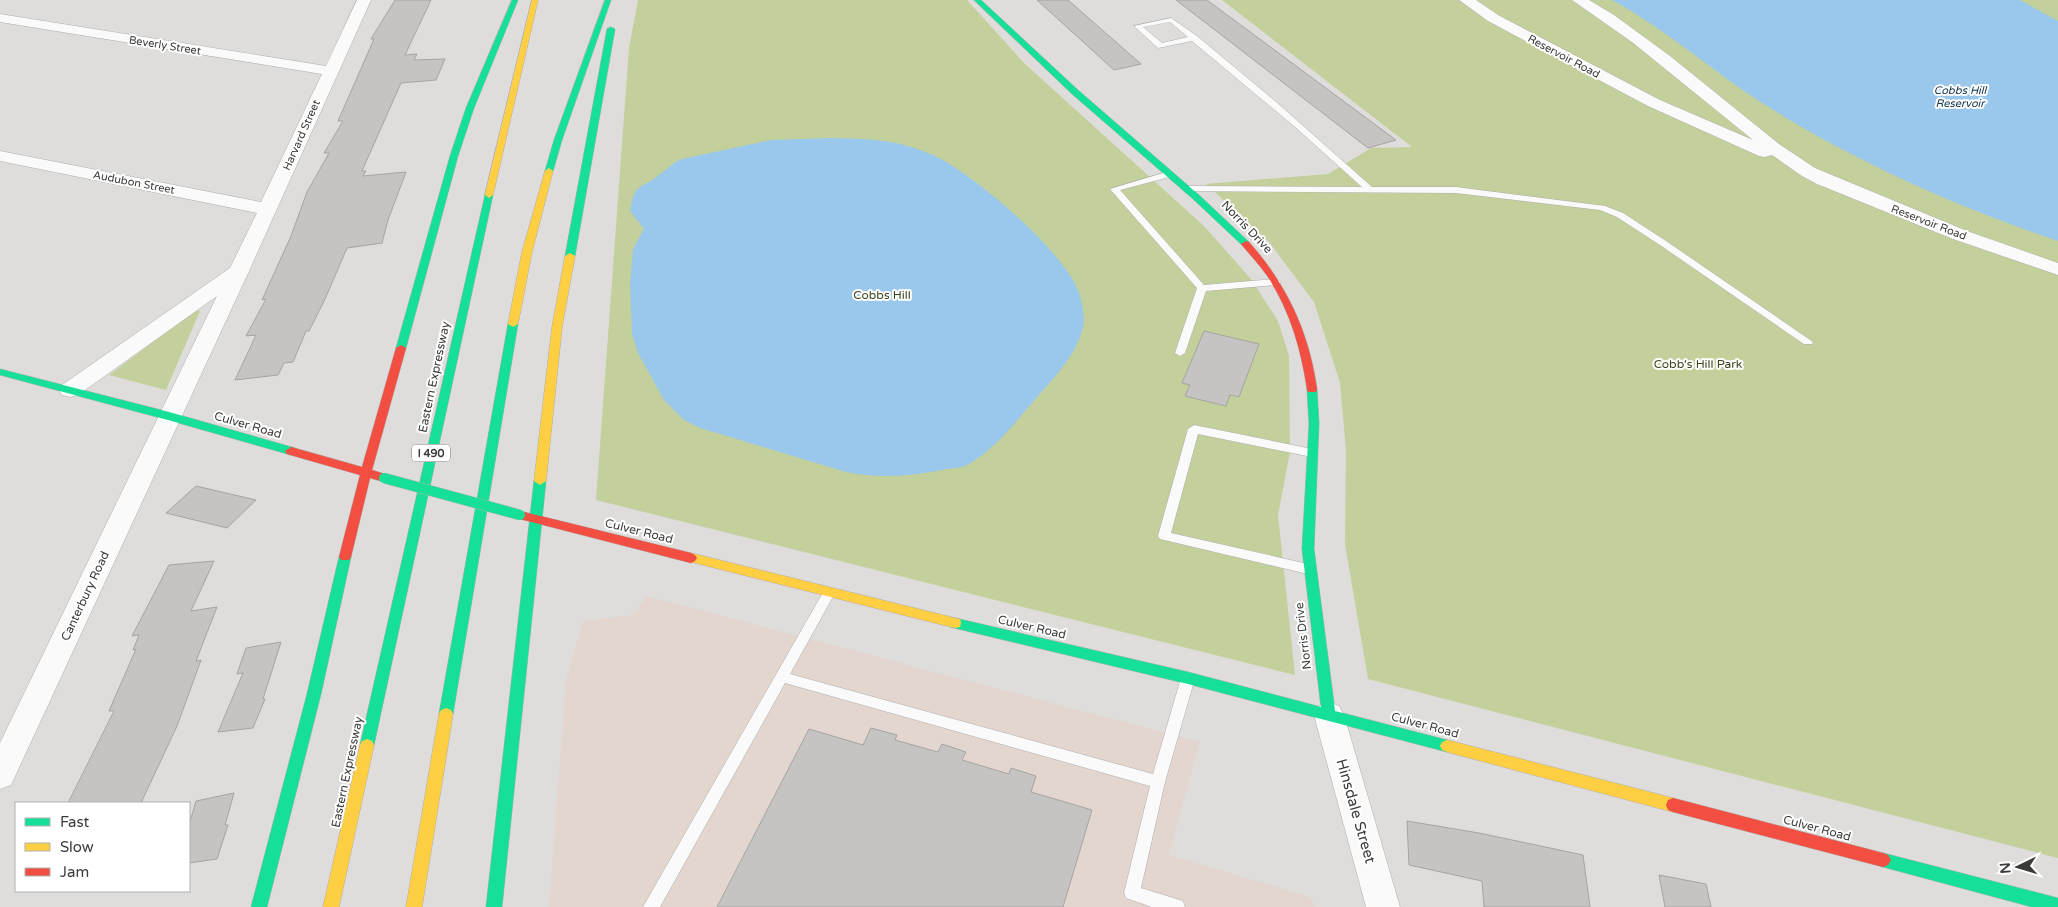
<svg xmlns="http://www.w3.org/2000/svg" width="2058" height="907" font-family="'Varela Round',sans-serif">
<style>
.commercial{fill:#e2d6ce}
.green{fill:#c3d09b}
.water{fill:#9ac7ec}
.building{fill:#c5c4c3;stroke:#a5a4a3}
.lines{fill:none;stroke-linecap:round;stroke-linejoin:round}
.lane-casing{stroke:#afadac;stroke-width:1}
.street-casing{stroke:#afadac;stroke-width:1}
.fast-casing{stroke:#afadac;stroke-width:1}
.slow-casing{stroke:#afadac;stroke-width:1}
.jam-casing{stroke:#afadac;stroke-width:1}
.lane{fill:#fafafa;fill-rule:evenodd}
.street{fill:#fafafa;fill-rule:evenodd}
.fast{fill:#16e098;fill-rule:evenodd}
.slow{fill:#ffcf43;fill-rule:evenodd}
.jam{fill:#f24e42;fill-rule:evenodd}
.fast-bridge-casing{stroke:#acb5aa;stroke-width:11;stroke-linecap:butt}
.fast-bridge{stroke:#16e098;stroke-width:10}
.labels{text-anchor:middle;stroke-width:4;stroke-linejoin:round;paint-order:stroke}
.far-street-label{font-size:11px;fill:#3c3b39;stroke:#fff}
.far-water-label{font-size:11px;font-style:italic;fill:#0e334d;stroke:#fff}
.shield{fill:#fff;stroke:#767674;stroke-width:1}
.shield-label{font-size:11px;font-weight:bold;fill:#3c3b39}
.street-label{font-size:12px;fill:#3c3b39;stroke:#fff}
.park-label{font-size:12px;fill:#3a441c;stroke:#fff}
.near-street-label{font-size:15px;fill:#3c3b39;stroke:#fff}
</style>
<rect width="100%" height="100%" fill="#dfdddb"/>
<path class="commercial" d="M646,596L1200,742L1169,855L1310,897L1315,907H549L566,680L583,621L633,615Z"/>
<g class="green">
<path d="M638,0H967L1024,63L1204,226L1251,279L1278,321L1289,356L1290,452L1278,515L1295,675L596,500L629,48Z"/>
<path d="M1222,0H2058V858L1368,679L1345,544L1346,450L1340,383L1314,302L1269,242L1206,184L1328,174L1371,148L1412,147Z"/>
<path d="M196,310L200,311L166,390L109,375Z"/>
</g>
<g class="water">
<path d="M1612,0H2020L2058,21V241C1955,206 1851,160 1759,101C1709,68 1665,29 1612,0Z"/>
<path d="M830,138C870,139 896,139 933,155C973,173 1065,252 1079,293C1082,301 1085,319 1083,327C1078,352 1055,377 1038,396C1017,420 997,448 969,464C963,468 954,468 947,469C914,476 879,479 846,472L700,428L684,420L664,400L638,353L632,334L630,284L633,249L644,229L630,211C634,183 640,190 659,175C668,169 672,163 682,159L771,140Z"/>
</g>
<g class="building">
<path d="M395,0H431L405,55L417,54L414,60L445,59L436,80L401,83L362,171H366L363,176L406,172L388,220L382,243L347,248L325,299L309,331H306L293,362L284,363L278,375L235,380L256,335L246,336L266,299L262,300L291,236L307,192L329,153H324L343,121H338L374,39H371Z"/>
<path d="M1037,0H1068L1141,64L1114,70Z"/>
<path d="M1176,0H1207L1396,140L1368,148Z"/>
<path d="M1204,331L1259,344L1239,397L1230,395L1226,406L1185,396L1190,385L1182,383Z"/>
<path d="M196,486L256,500L227,528L166,513Z"/>
<path d="M214,561L191,611L217,607L196,661L201,660L177,726L141,803H68L114,711H109L136,649L133,650L139,635L132,636L169,565Z"/>
<path d="M281,642L263,699H265L253,728L218,732L243,673L237,674L246,648Z"/>
<path d="M871,728L897,735L895,740L938,752L942,744L966,752L962,760L1009,774L1011,768L1036,776L1031,792L1092,810L1063,907H717L809,729L863,745Z"/>
<path d="M234,793L225,825H228L217,859L189,863V825L196,801Z"/>
<path d="M1407,821L1479,833L1583,855L1590,907H1484L1482,881L1409,865Z"/>
<path d="M1659,875L1706,884L1711,907H1665Z"/>
</g>
<g class="lines">
<g class="lane-casing">
<g id="lane">
<path d="M1171,18L1197,36L1275,101L1372,187H1456L1605,206L1623,213L1666,241L1813,342L1812,344H1804L1660,245L1617,217L1600,210L1456,193L1185,191V187L1188,186L1362,187L1294,126L1192,41L1158,48L1134,26ZM1170,22L1188,37L1162,43L1143,27Z"/>
<path d="M1170,171L1173,172V176L1120,190L1204,285L1276,279L1281,282L1276,285L1206,291L1185,353L1180,356L1175,353L1197,288L1110,189Z"/>
<path d="M1194,425L1312,449L1318,453L1312,457L1198,434L1171,533L1308,564L1312,566L1314,569L1312,572L1308,574L1160,539L1158,536L1188,429Z"/>
<path d="M829,588L833,589L835,593L790,674L1153,774L1181,678L1183,674L1188,672L1193,674L1195,678L1165,782L1141,888L1183,901L1185,907H1152L1126,898L1124,893L1150,786L785,683L660,907H643L825,589Z"/>
</g>
</g>
<g class="street-casing">
<g id="street">
<path d="M357,0H371L249,271L11,785L0,789V743L217,296L78,395L70,397L62,395L59,390L62,385L230,268L257,213L0,161V151L261,202L322,74L0,22V14L326,66Z"/>
<path d="M1459,0H1476L1498,15L1660,100L1753,140L1632,42L1572,0H1589L1614,15L1670,56L1779,144L1815,168L1967,231L2058,263V275L1953,239L1817,184L1802,176L1772,155L1765,157L1759,156L1648,106L1488,21Z"/>
<path d="M1329,702L1339,706L1344,715L1400,907H1366L1314,715L1319,706Z"/>
</g>
</g>
<g class="fast-casing">
<g id="fast">
<path d="M512,0H518L474,108L458,156L406,348L401,351L397,350L396,348L450,156L466,108Z"/>
<path d="M605,0H611L562,140L553,171L549,174L546,173L545,171L554,140Z"/>
<path d="M974,0H981L1078,90L1199,195L1249,242V246H1243L1193,199L1072,94Z"/>
<path d="M611,27L615,29L575,256L570,259L565,256L607,29Z"/>
<path d="M489,192L493,195L374,745L372,749L367,751L362,749L360,745L485,195Z"/>
<path d="M513,321L518,324L453,714L451,718L446,720L441,718L439,714L508,324Z"/>
<path d="M0,369L169,412L295,448L297,451L291,455L168,420L0,375Z"/>
<path d="M1312,385L1317,389L1319,424L1314,549L1335,711L1447,740L1452,742L1454,746L1452,750L1447,752L1188,684L950,627L949,623L950,619L955,618L1188,672L1321,707L1302,549L1309,424L1307,389Z"/>
<path d="M540,477L546,481L502,907H486L534,481Z"/>
<path d="M345,552L349,554L351,557L321,694L267,907H251L307,694L339,557L341,554Z"/>
<path d="M1883,853L2058,898V907H2032L1883,867L1878,865L1875,860L1878,855Z"/>
</g>
</g>
<g class="slow-casing">
<g id="slow">
<path d="M532,0H538L493,195L489,198L485,195Z"/>
<path d="M549,168L553,171L532,252L518,324L513,327L508,324L522,252L545,171Z"/>
<path d="M570,253L575,256L562,327L546,481L540,485L534,481L552,327L565,256Z"/>
<path d="M691,553L955,618L960,619L961,623L960,627L955,628L687,561L685,558L687,555Z"/>
<path d="M446,708L451,710L453,714L422,907H406L439,714L441,710Z"/>
<path d="M367,739L372,741L374,745L339,907H323L360,745L362,741Z"/>
<path d="M1447,740L1673,798L1678,800L1680,805L1678,810L1673,812L1447,752L1442,750L1440,746L1442,742Z"/>
</g>
</g>
<g class="jam-casing">
<g id="jam">
<path d="M1246,241L1249,242C1287,285 1309,332 1317,389L1316,392H1308L1307,389C1301,349 1290,311 1268,277C1260,265 1250,255 1241,244Z"/>
<path d="M401,345L406,348L372,470L388,475L390,478L384,482L370,478L351,557L349,560H341L339,557L360,475L287,454L285,451L291,447L362,467L396,348Z"/>
<path d="M520,511L691,553L695,555L697,558L695,561L691,563L516,518L514,515L516,512Z"/>
<path d="M1673,798L1883,853L1888,855L1891,860L1888,865L1883,867L1673,812L1668,810L1666,805L1668,800Z"/>
</g>
</g>
<use href="#lane" class="lane"/>
<use href="#street" class="street"/>
<use href="#fast" class="fast"/>
<use href="#slow" class="slow"/>
<use href="#jam" class="jam"/>
<g class="fast-bridge-casing">
<path id="fast-bridge" d="M384,478L520,515"/>
</g>
<use href="#fast-bridge" class="fast-bridge"/>
</g>
<g class="labels">
<g class="far-street-label">
<text transform="translate(165 45) rotate(9)" y="4">Beverly Street</text>
<text transform="translate(1564 56) rotate(28)" y="4">Reservoir Road</text>
<text transform="translate(301 135) rotate(-66)" y="4">Harvard Street</text>
<text transform="translate(134 182) rotate(11)" y="4">Audubon Street</text>
<text transform="translate(1929 222) rotate(21)" y="4">Reservoir Road</text>
</g>
<g class="far-water-label">
<text x="1960" y="94">Cobbs Hill<tspan x="1960" dy="13">Reservoir</tspan></text>
</g>
<rect class="shield" x="412" y="444.5" width="38" height="17" rx="4"/>
<g class="shield-label">
<text x="431" y="457">I 490</text>
</g>
<g class="street-label">
<text transform="translate(1247 227) rotate(46)" y="4">Norris Drive</text>
<text transform="translate(434 377) rotate(-78)" y="4">Eastern Expressway</text>
<text transform="translate(248 425) rotate(16)" y="4">Culver Road</text>
<text transform="translate(639 531) rotate(14)" y="4">Culver Road</text>
<text transform="translate(85 596) rotate(-65)" y="4">Canterbury Road</text>
<text transform="translate(1032 627) rotate(13)" y="4">Culver Road</text>
<text transform="translate(1303 636) rotate(-97)" y="4">Norris Drive</text>
<text transform="translate(1425 725) rotate(15)" y="4">Culver Road</text>
<text transform="translate(347 772) rotate(-78)" y="4">Eastern Expressway</text>
<text transform="translate(1817 828) rotate(15)" y="4">Culver Road</text>
</g>
<g class="park-label">
<text x="882" y="299">Cobbs Hill</text>
<text x="1698" y="368">Cobb's Hill Park</text>
</g>
<g class="near-street-label">
<text transform="translate(1356 811) rotate(74)" y="5">Hinsdale Street</text>
</g>
</g>
<rect x="15" y="802" width="175" height="90" fill="#ffffff" stroke="#b1b1b0"/>
<rect x="25" y="818" width="25" height="8" fill="#16e098" stroke="#b1b1b0"/>
<text x="60" y="827" font-size="15" fill="#3c3b39">Fast</text>
<rect x="25" y="843" width="25" height="8" fill="#ffcf43" stroke="#b1b1b0"/>
<text x="60" y="852" font-size="15" fill="#3c3b39">Slow</text>
<rect x="25" y="868" width="25" height="8" fill="#f24e42" stroke="#b1b1b0"/>
<text x="60" y="877" font-size="15" fill="#3c3b39">Jam</text>
<g transform="translate(2018 867) rotate(265)" stroke="#ffffff" stroke-width="4" paint-order="stroke">
<path d="M0-4L9 19L0 12L-9 19Z" fill="#3c3b39"/>
<text y="-8" font-size="14" font-weight="bold" text-anchor="middle" fill="#3c3b39">N</text>
</g>
</svg>
